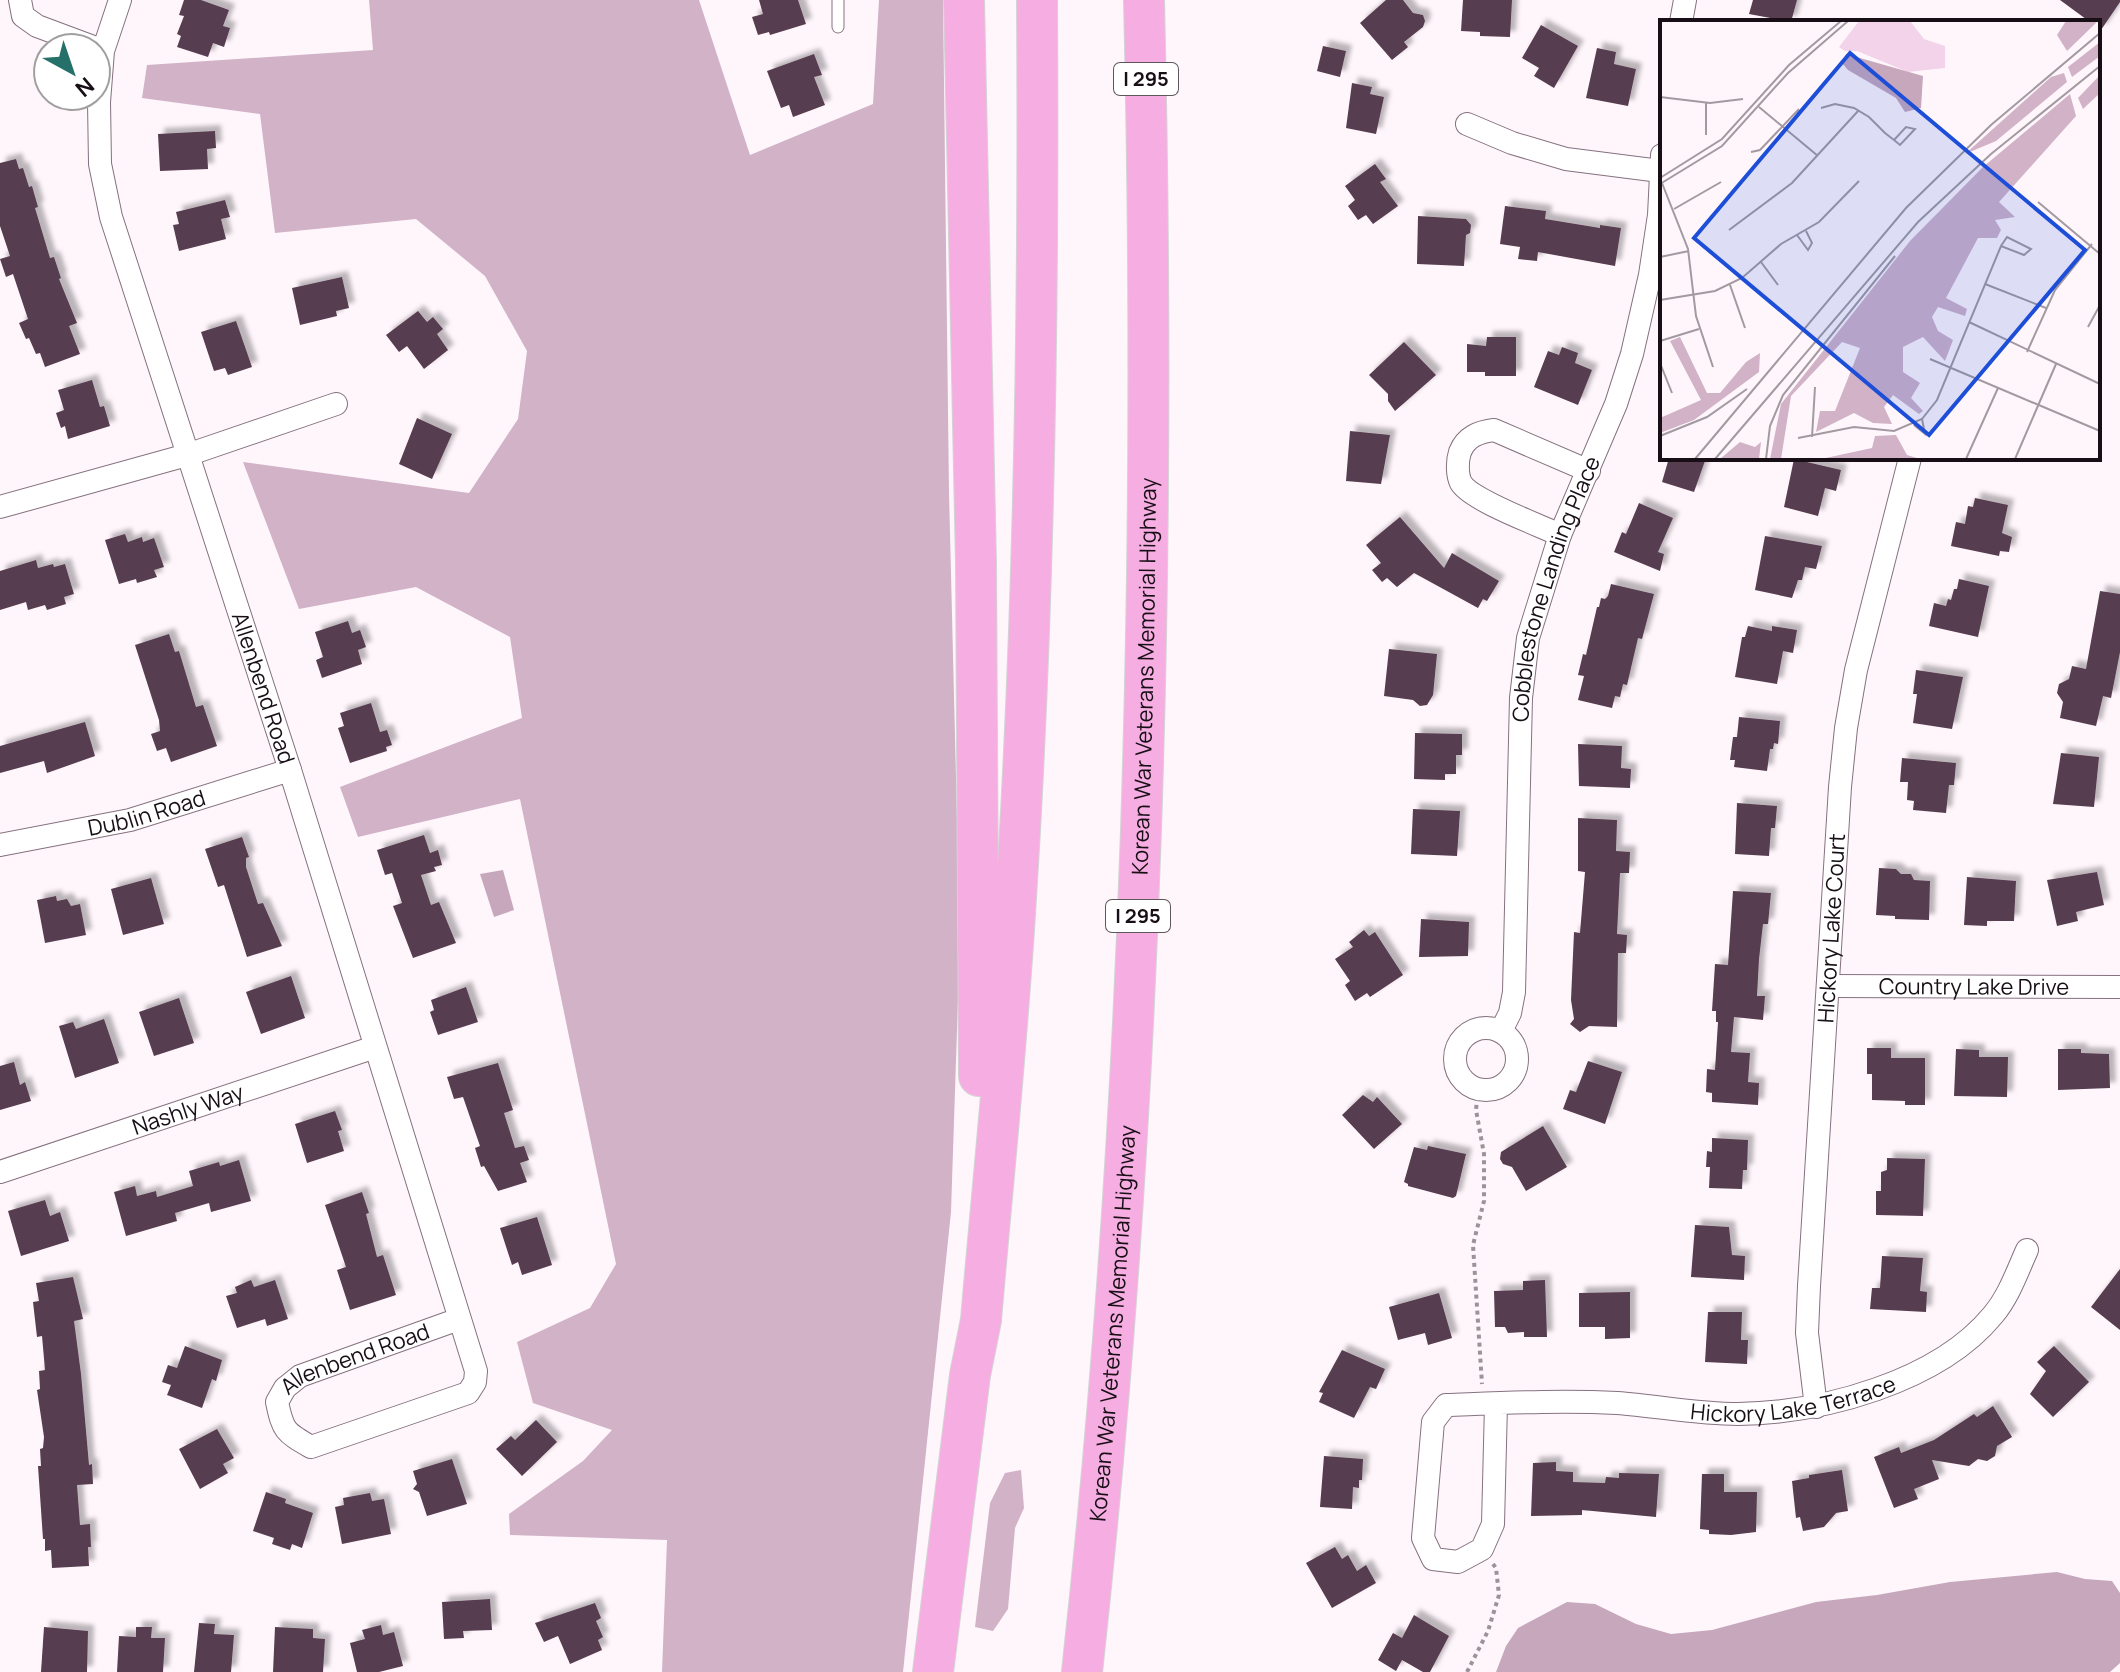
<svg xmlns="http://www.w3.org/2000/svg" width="2120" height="1672" font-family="Manrope,sans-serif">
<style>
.forest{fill:#d1b2c7}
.water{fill:#c6a7bc}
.building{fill:#573c4f;filter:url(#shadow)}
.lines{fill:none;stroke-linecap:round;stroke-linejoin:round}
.lane-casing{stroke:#85717f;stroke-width:13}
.street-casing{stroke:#85717f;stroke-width:24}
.highway-casing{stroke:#d5d4d5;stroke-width:42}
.path{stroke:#9b9399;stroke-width:4;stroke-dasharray:4 4;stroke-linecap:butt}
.lane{stroke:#fff;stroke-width:11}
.street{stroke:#fff;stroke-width:22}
.highway{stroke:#f6ade1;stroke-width:40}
.labels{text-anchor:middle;stroke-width:8;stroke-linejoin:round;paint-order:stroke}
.shield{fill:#fff;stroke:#5d575b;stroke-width:2}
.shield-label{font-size:20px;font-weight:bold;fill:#170f15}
.street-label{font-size:22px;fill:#170f15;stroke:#fff}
.inset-road{fill:none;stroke:#a29aa0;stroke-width:2}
.view{fill:#1d4ed8;fill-opacity:0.15;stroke:#1d4ed8;stroke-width:4}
.inset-edge{fill:none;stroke:#170f15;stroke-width:4}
</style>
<defs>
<filter id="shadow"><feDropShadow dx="6" dy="-6" stdDeviation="2" flood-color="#0004"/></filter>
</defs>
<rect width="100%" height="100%" fill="#fff6fc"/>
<g class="forest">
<path d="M369,0H699L750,155L873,104L879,0H943L949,493L960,939L951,1212L903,1672H662L667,1540L510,1535L509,1514L583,1461L612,1430L533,1403L517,1342L590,1308L616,1264L520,799L358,837L340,787L522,718L510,637L416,587L299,609L243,462L469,493L518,419L527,351L485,276L416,219L275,233L260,114L142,98L147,65L373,50Z"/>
<path d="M1021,1470L1024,1508L1015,1528L1008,1609L993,1631L975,1627L990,1503L1005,1473Z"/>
</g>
<g class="water">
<path d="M503,870L514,910L494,917L480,874Z"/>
<path d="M2057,1572L2085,1579L2112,1581L2120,1593V1663L2110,1672H1496L1506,1646L1518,1628L1567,1602L1595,1604L1636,1624L1671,1634L1712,1630L1816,1602L1877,1595L1950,1582Z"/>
</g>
<g class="building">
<path d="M184,0H201L229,10L223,26L230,28L224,47L213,43L208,57L177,47L181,36L177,34L184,16L179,15Z"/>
<path d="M759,0H798L806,24L770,35L769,32L758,35L752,17L763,14Z"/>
<path d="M1386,0H1403L1413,13L1423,15L1425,21L1423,27L1404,42L1408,47L1392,60L1360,23Z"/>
<path d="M1463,0H1512L1510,37L1480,36V32L1461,31Z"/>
<path d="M1753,0H1797L1791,22L1749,14Z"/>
<path d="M2060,0H2120V2L2101,30L2098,28V22H2090Z"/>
<path d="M1541,25L1578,46L1554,88L1534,76L1539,68L1522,58Z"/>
<path d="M1323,46L1346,51L1340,77L1317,71Z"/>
<path d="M1597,48L1616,52L1614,64L1636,69L1628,106L1586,98Z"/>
<path d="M814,54L822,75L814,77L825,105L793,117L789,105L781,108L767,71Z"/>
<path d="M1352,83L1372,87L1370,94L1384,97L1376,134L1346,128Z"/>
<path d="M215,131L216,148L207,149L208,169L160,171L158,134Z"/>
<path d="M16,159L19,169L23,168L29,187L32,186L38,207L35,208L50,258L54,257L61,278L59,279L77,323L69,326L80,354L45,367L40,353L36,354L29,338L26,339L19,323L28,319L13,274L6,277L0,259L10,256L0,226V163Z"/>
<path d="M1375,164L1386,179L1380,182L1398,206L1373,224L1366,215L1358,220L1348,206L1355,200L1345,186Z"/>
<path d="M225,200L230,217L221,219L226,239L179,251L173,225L179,224L176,212Z"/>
<path d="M1505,206L1546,211L1545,219L1600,228V225L1621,228L1615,266L1538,252L1537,261L1518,259L1520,247L1500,244Z"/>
<path d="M1418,216L1466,219L1471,225L1470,233L1466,235L1464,266L1417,264Z"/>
<path d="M342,277L349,308L336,311L337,316L300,325L292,288Z"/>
<path d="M418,311L427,322L433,317L443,329L437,334L448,350L424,369L407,346L399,352L386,335Z"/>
<path d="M236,321L252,367L228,375L225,368L214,371L201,332Z"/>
<path d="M1487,337H1516V376H1485V372H1467V344L1486,346Z"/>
<path d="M1404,342L1436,375L1395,411L1388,401V394L1369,375Z"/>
<path d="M1562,347L1578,353L1575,363L1592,370L1578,405L1534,387L1548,351L1559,355Z"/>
<path d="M92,380L100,407L104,406L110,426L68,439L65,426L61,428L56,413L64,410L58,390Z"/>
<path d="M417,418L452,434L432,479L399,464Z"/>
<path d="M1350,431L1390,435L1381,484L1346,481Z"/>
<path d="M1669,458H1706L1694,492L1662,482Z"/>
<path d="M1794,459L1841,470L1836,491L1825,488L1818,516L1784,507Z"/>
<path d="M1975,498L2008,505L2002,533L2012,537L2009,552L2000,551L1999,556L1951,546L1956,522L1965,524L1968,506L1973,507Z"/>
<path d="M1639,503L1673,518L1658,552L1664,554L1660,571L1614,552L1622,532L1626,534Z"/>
<path d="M1400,517L1444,568L1452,553L1499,581L1487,601L1483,599L1478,608L1414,573L1397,587L1387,578L1382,582L1372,570L1381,563L1366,545Z"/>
<path d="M125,534L128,542L142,537L143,542L154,538L164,567L154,570L157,577L137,583L136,579L119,584L105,540Z"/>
<path d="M1765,536L1822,546L1816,569L1805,567L1802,580H1798L1792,598L1755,590Z"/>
<path d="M36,560L38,568L53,564L54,567L65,564L74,594L64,597L66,604L47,610L45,605L28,610L26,602L0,610V571Z"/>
<path d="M1959,579L1989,586L1978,637L1929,626L1934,603L1946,606L1948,599L1951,600L1954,589H1957Z"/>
<path d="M1611,584L1654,594L1642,639L1638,638L1627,685L1623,684L1620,697L1615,696L1612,708L1578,700L1584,676L1578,675L1583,654L1586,655L1597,607H1599L1601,598L1605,599L1608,596Z"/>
<path d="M2100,591L2120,594V652L2111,698L2103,696L2096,726L2060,718L2063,702L2057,693L2059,684L2069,679L2072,666L2086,669Z"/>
<path d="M348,621L352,633L360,630L366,647L358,650L362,664L322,678L316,660L323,657L315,632Z"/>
<path d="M1748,626L1772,631V626L1797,630L1793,653L1783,651L1777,684L1735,677L1742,637H1745Z"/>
<path d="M169,634L175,652L179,651L196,707L203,705L217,746L171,762L166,748L157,751L151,734L160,731L159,720L135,645Z"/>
<path d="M1389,649L1437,654L1433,695L1427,705L1420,706L1413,700L1384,696Z"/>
<path d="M1916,670L1963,677L1952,729L1913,723L1917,694H1913Z"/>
<path d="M371,703L380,732L387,730L392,745L386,747L387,751L350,763L338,728L344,726L340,713Z"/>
<path d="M1739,717L1780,721L1778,744L1774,743L1773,749H1770L1767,771L1734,767L1735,760H1730L1733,737H1737Z"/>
<path d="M85,722L95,756L47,773L44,761L0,773V746Z"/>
<path d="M1415,733L1462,734V755H1456V774H1445V780L1414,779Z"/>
<path d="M1578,744L1622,746L1621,768L1631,769L1630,788L1579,786Z"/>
<path d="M2061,753L2099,757L2094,807L2053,804Z"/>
<path d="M1902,758L1956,763L1954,785H1949L1946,813L1913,810L1914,801L1907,800L1908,782H1900Z"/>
<path d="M1737,803L1777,806L1775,828H1771L1769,856L1735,854Z"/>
<path d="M1413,809L1460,811L1457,856L1411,854Z"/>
<path d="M1578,818L1617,820L1616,851L1630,852L1629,873H1620L1617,934L1627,935L1626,953H1618L1617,1027L1589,1026L1580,1032L1570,1024L1574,1019L1571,1000L1574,932L1580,933L1585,872L1578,871Z"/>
<path d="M424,835L430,853L438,850L442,865L434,867L436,871L421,875L431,905L439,902L456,943L413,958L393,906L402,903L392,873L385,875L377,850Z"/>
<path d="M242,837L249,857L246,858V867L258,904L263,903L282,946L247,957L224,885L218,887L205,849Z"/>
<path d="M1879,868L1896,869L1901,874H1911L1914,880L1930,881L1929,920L1895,919V916L1876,915Z"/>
<path d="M2097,872L2104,905L2076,912L2078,921L2057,926L2047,880Z"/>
<path d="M1967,877L2016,881L2014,921H1987V926L1964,925Z"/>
<path d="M151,878L164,924L123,935L111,889Z"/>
<path d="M1733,891L1771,893L1768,924H1763L1759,959L1757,996H1765L1763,1020L1734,1017L1731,1052L1750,1053L1748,1082L1759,1083L1758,1105L1712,1102V1093L1706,1092L1707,1069L1715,1070L1718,1022H1716V1011H1712L1715,964L1728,965Z"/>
<path d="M56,896L57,901L67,899L71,906L80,904L86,935L45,943L37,900Z"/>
<path d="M1421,919L1469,922L1468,956L1419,957Z"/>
<path d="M1364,930L1369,936L1375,932L1403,975L1370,997L1367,993L1355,1001L1345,985L1350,981L1335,959L1353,947L1349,942Z"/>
<path d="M291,976L305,1018L261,1034L246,992Z"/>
<path d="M466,987L478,1022L438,1035L430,1012L434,1010L431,1000Z"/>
<path d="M179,998L194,1043L154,1056L139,1012Z"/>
<path d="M104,1019L119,1063L75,1078L59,1026L73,1022L76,1029Z"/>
<path d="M1867,1048H1891V1058H1925V1105H1905V1101L1872,1100V1074H1867Z"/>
<path d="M1956,1049L1979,1050V1057H2008L2007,1097L1954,1096Z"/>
<path d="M2058,1049H2081V1053L2109,1054L2110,1088L2058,1090Z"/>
<path d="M1588,1061L1622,1072L1605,1124L1563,1109L1570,1090L1576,1092Z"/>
<path d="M14,1062L20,1085L25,1082L31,1101L0,1110V1066Z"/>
<path d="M498,1063L513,1110L504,1113L515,1148L524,1146L529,1160L520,1163L527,1182L498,1191L484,1166L481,1167L475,1148L480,1146L463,1097L454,1099L447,1077Z"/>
<path d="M1363,1095L1373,1102L1377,1097L1402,1124L1374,1149L1342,1115Z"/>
<path d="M335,1111L342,1130L338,1131L344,1151L307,1163L295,1124Z"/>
<path d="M1543,1126L1567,1167L1526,1191L1512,1167L1503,1164L1500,1159L1501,1152Z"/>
<path d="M1712,1138L1748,1140L1747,1170H1743L1742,1189L1709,1188L1710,1167H1706L1707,1151L1712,1152Z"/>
<path d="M1428,1146L1466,1154L1456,1196L1453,1198L1408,1186V1184L1404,1182L1414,1147L1427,1150Z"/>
<path d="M1887,1158L1925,1159L1923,1216L1876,1215V1191H1881V1172L1887,1170Z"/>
<path d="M239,1160L251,1201L211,1212L209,1203L175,1213L177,1221L126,1236L114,1192L135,1186L137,1196L156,1191L157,1197L193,1186L189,1171L219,1162L220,1166Z"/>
<path d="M362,1192L369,1213L366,1214L377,1257L383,1255L396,1295L350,1310L337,1270L346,1267L325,1205Z"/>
<path d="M45,1200L50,1216L60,1212L69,1241L21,1256L8,1211Z"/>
<path d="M537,1217L552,1265L522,1275L518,1262L512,1265L500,1228Z"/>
<path d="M1695,1225L1729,1227L1732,1255L1745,1256L1744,1280L1691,1277Z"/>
<path d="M1882,1256L1923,1258L1920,1291L1927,1292L1926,1312L1870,1309L1872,1288H1880Z"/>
<path d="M2120,1269V1330L2091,1307Z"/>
<path d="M73,1277L83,1319L74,1321L81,1374L89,1465L92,1464L93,1484L77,1485L80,1525L90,1524L91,1547H88L89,1566L52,1568L51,1550L45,1551V1539H43L38,1466H41L40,1449L43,1448L44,1437L37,1390L40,1389L39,1371L45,1370L42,1336L37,1337L33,1302L39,1301L36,1283Z"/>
<path d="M251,1280L254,1287L275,1280L288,1319L267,1326L265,1319L237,1328L226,1296L237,1293L235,1287Z"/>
<path d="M1545,1280L1547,1337H1524V1332L1508,1333L1505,1327H1495L1494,1291L1523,1290V1281Z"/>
<path d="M1630,1292V1338L1605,1339V1327H1579V1293Z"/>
<path d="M1439,1293L1452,1338L1428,1345L1425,1333L1398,1340L1389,1307Z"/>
<path d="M1708,1312H1742L1741,1340H1748L1747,1364L1705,1362Z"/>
<path d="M185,1346L222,1360L216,1381L212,1379L202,1408L167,1395L171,1385L162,1382L168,1365L177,1368Z"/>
<path d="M2054,1346L2089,1382L2053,1417L2030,1394L2046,1371L2037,1362Z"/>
<path d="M1342,1350L1385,1369L1376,1389L1370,1387L1354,1418L1319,1402L1323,1393L1319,1392Z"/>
<path d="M1993,1406L2012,1437L1997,1446L1995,1456L1987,1461L1978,1459L1969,1466L1932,1460L1939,1479L1914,1489L1918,1499L1894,1508L1874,1457L1899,1447L1901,1453L1934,1440L1974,1414L1977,1417Z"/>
<path d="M536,1420L557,1442L522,1476L496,1449L511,1436L515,1440Z"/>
<path d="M217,1429L234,1458L223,1464L228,1473L200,1489L179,1449Z"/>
<path d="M1324,1456L1363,1459L1362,1480H1359V1488L1353,1487L1352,1509L1320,1507Z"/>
<path d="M452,1459L467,1504L427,1516L419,1492L413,1489L417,1484L413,1471Z"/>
<path d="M1556,1462V1471L1573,1472V1482L1605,1483L1606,1477L1619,1478V1473L1659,1474L1656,1517L1582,1510V1515L1531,1516L1533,1463Z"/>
<path d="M1842,1470L1848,1511L1836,1513L1824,1527L1803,1531L1800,1517L1796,1518L1792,1481L1809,1478V1475Z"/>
<path d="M1702,1474H1724V1492H1757L1756,1532L1731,1535L1709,1534V1530L1700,1529Z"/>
<path d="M266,1492L286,1499L285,1503L313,1513L302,1548L292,1544L290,1550L272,1544L274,1538L253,1531Z"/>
<path d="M370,1493L372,1501L384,1499L391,1534L342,1544L335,1507L344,1505L343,1498Z"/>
<path d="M1335,1547L1342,1559L1348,1555L1357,1571L1366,1565L1376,1583L1332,1608L1306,1563Z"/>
<path d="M490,1599L492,1630L463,1631L464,1638L444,1639L442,1602Z"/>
<path d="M595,1603L601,1618L596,1621L603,1637L598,1640L602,1650L570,1664L558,1636L544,1642L535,1623Z"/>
<path d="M1414,1615L1449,1636L1430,1672H1423L1402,1660L1396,1671L1378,1660L1393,1633L1402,1638Z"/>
<path d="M199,1623L215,1624L214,1634L234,1635L231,1672H194Z"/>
<path d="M381,1625L383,1635L394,1632L403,1666L379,1672H357L350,1643L365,1639L362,1630Z"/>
<path d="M44,1627L88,1631L87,1672H41Z"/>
<path d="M136,1627H152L151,1638H165L163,1672H117L119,1636L136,1637Z"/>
<path d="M275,1627L313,1629V1638L325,1639L323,1672H273Z"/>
</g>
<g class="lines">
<g class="lane-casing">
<path id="lane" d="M838,0V27"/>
</g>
<g class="street-casing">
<g id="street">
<path d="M20,0L23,16L37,26L96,48"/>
<path id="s1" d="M120,0L103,51L99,102L100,164L111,217L290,770L476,1371L475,1382L468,1393L311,1447C285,1432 283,1431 277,1402L285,1388L300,1376L459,1319"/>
<path d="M1681,22L1685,0"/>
<path d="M1467,124L1512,143L1566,159L1660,171"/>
<path d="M0,507L187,455L336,404"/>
<path d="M1560,535C1539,525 1471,500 1461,483C1457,475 1457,461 1460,452C1466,437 1478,432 1494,430L1589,471"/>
<path id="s2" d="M0,845L130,820L290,770"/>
<path id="s3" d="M1828,986L2120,987"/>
<circle cx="1486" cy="1059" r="31"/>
<path id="s4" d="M1501,1031L1510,1013L1514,992L1521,698L1528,638L1560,535L1616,404L1632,354L1650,275L1659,215L1662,155"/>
<path id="s5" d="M0,1172L375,1047"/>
<path id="s6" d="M1496,1404L1493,1524L1482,1549L1458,1562L1433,1559L1423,1538L1433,1422L1446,1405C1502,1403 1560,1400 1617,1403C1657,1406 1698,1414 1738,1414C1822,1413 1938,1382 1993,1315C2009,1296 2017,1272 2027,1250"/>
<path id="s7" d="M1816,1407L1807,1333L1809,1286L1840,787L1846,728L1856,670L1910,458"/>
</g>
</g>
<g class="highway-casing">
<g id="highway">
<path d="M964,0L976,564L979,1076"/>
<path d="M933,1672L970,1375L981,1320C993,1179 1008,1038 1016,897C1035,598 1039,299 1037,0"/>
<path id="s8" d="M1082,1672C1143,1117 1157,558 1144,0"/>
</g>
</g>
<g class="path">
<path d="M1478,1089L1476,1110L1484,1154V1201L1473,1245L1482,1384"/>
<path d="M1467,1672L1488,1631L1499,1595L1496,1568L1493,1564"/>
</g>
<use href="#lane" class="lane"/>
<use href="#street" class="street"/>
<use href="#highway" class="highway"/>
</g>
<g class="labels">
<g class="shield">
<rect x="1114" y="63" width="64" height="32" rx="6"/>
<rect x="1106" y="900" width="64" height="32" rx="6"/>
</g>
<g class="shield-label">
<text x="1146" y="86">I 295</text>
<text x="1138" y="923">I 295</text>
</g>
<g class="street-label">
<text dy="8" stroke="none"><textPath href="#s4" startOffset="450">Cobblestone Landing Place</textPath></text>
<text dy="8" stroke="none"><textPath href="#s8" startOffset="998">Korean War Veterans Memorial Highway</textPath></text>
<text dy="8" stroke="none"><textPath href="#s1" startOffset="716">Allenbend Road</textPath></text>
<text dy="8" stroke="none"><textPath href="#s2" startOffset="150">Dublin Road</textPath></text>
<text dy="8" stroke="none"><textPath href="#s7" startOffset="480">Hickory Lake Court</textPath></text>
<text dy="8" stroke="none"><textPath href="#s3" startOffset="146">Country Lake Drive</textPath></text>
<text dy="8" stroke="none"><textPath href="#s5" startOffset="198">Nashly Way</textPath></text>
<text dy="8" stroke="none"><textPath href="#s8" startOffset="350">Korean War Veterans Memorial Highway</textPath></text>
<text dy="8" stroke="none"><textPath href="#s1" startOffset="1774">Allenbend Road</textPath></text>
<text dy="8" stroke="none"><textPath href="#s6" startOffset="710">Hickory Lake Terrace</textPath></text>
</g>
</g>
<g transform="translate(1660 20)">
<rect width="440" height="440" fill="#fff6fc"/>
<path d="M199,1H250L264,19L285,26V48L248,52L197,31H185L179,27Z" fill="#f3d3e9"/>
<path d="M406,1H438L407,31L397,15ZM440,22V36L412,57L408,47ZM404,53L407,62L336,121L305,134L391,57ZM440,55V73L423,89L418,78ZM410,74L416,96L339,182L355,197L335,200L341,210L337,218H318L286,278L307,289L305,296L278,287L272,297L278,311L293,320L285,341L263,317L243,327V352L260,363L251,378L263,391L259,394L233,375L224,387L232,404L213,403L194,393L156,412L160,391H175L200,328L182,322L131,376L121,439H110L121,384L250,221L323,147ZM20,317L47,373H60L86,342L100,333L99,352L34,400L0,413V398L41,380L10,321ZM236,415L247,435L260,439H161L212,428L215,416ZM80,422L95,427L101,422L99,439H60Z" fill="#d1b2c7"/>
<path d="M186,34L263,56L261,88L245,92L236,78L188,50L182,43Z" fill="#c6a7bc"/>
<path class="inset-road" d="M0,77L50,83L83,79M46,82V115M99,87L158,136M161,88L175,84L194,88L209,97L225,113L234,120L240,125L255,109L246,107L234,120M91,132L100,130L139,89M0,158L62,119L129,45L181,1M2,163L28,229L36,296L53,347M0,164L62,126L128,53L188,1M378,182L440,234M14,189L61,162M69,210L132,163L199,90M137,215L148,230L152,223L146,211M0,237L29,231M101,242L118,265M325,264L386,288M70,265L85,308M0,280L55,271L82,258L121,224L159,202L199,161M309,302L440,364M428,307L440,285M0,321L39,309M367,332L395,270L432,224M270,339L440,411M0,343L12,373M254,405L265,414L262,399M0,416L47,397L87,369M152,417L155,367M138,418L194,407L234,411L262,399L277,380L341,226L364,235L371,229L347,217L341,226M35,439L246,188L331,105L440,13M55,439L258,202L331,134L440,46M106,439L110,406L123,375L235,236M306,439L338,368M355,439L396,344"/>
<path class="view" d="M190,33L425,230L269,415L34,218Z"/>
<rect width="440" height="440" class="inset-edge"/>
</g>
<g transform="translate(72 72) rotate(140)"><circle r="38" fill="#ffffff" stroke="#a29fa1" stroke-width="2"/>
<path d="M0-6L14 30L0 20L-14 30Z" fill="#26706a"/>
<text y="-12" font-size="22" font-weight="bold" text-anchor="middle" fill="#170f15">N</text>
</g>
</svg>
